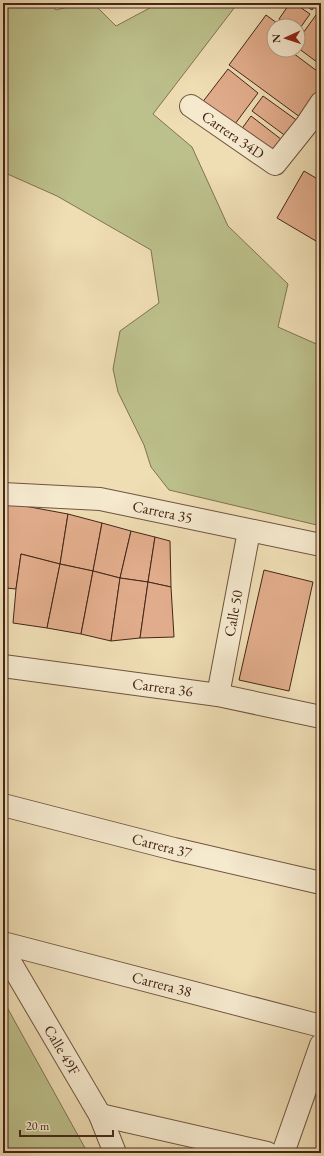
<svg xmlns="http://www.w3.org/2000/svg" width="324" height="1156" font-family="'EB Garamond',serif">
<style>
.green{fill:#bcc08b;stroke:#817352}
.building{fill:#e1ac8b;stroke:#46261a}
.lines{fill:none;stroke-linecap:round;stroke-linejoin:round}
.minor-casing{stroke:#705440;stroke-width:24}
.minor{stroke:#f5e9ce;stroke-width:22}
.labels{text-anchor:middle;stroke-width:3;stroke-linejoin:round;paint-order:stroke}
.street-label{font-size:15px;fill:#46261a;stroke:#f5e9ce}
</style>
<rect width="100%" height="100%" fill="#efddb4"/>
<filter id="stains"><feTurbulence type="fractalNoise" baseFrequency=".005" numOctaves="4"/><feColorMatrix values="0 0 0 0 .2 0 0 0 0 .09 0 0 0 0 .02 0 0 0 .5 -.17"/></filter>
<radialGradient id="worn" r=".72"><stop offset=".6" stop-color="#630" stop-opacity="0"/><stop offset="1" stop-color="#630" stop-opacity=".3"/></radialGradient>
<g class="green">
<path d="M3,3H49L56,10L83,3H93L116,26L159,3H238L153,114L192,147L228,226L288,284L278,327L321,346V526L169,490L151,467L144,445L118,392L113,369L120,331L159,303L151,250L57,196L3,172Z"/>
<path d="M3,1000L85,1148L86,1153H3Z"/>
</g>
<g class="building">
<path d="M290,3H294L310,14L298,31V26H290L279,19Z"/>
<path d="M302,3H317L312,10Z"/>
<path d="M321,8V65L298,48V40Z"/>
<path d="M266,15L281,26H274V50H289L321,74V96L304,120L229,65Z"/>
<path d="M228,69L258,93L229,132L198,108Z"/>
<path d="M263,96L302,124L291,140L252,111Z"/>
<path d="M251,116L286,143L272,160L238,134Z"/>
<path d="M304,171L321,181V244L277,218Z"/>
<path d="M3,502L68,514L60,564L21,554L16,589L6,588L3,555Z"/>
<path d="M68,514L102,523L93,571L60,564Z"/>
<path d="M102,523L131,531L120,578L93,571Z"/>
<path d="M131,531L155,537L148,582L120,578Z"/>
<path d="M155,537L170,541L171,587L148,582Z"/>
<path d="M21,554L60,564L47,628L13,623L16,589Z"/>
<path d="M60,564L93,571L81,634L47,628Z"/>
<path d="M264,570L313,582L289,691L239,680Z"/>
<path d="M93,571L120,578L111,641L81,634Z"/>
<path d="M120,578L148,582L140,638L111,641Z"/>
<path d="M148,582L171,587L174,637L140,638Z"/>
</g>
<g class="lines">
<g class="minor-casing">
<g id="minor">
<path id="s1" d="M191,106L275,164L307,124L321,103"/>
<path id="s2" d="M3,494L100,499L321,545"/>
<path id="s3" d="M3,666L218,695L321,717"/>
<path id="s4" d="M218,695L249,531"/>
<path id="s5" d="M3,805L174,849L321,883"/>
<path id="s6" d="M3,943L321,1026"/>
<path id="s7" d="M3,950L100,1115L115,1153"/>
<path d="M100,1115L267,1153"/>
<path d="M283,1153L321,1045"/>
</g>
</g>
<use href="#minor" class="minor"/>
</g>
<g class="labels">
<g class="street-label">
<text dy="5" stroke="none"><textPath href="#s1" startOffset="51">Carrera 34D</textPath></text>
<text dy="5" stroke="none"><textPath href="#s2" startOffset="161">Carrera 35</textPath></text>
<text dy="5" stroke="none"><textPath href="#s4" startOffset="83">Calle 50</textPath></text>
<text dy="5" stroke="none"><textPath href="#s3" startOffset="161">Carrera 36</textPath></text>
<text dy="5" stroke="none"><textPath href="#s5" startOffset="164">Carrera 37</textPath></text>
<text dy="5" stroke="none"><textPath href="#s6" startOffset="164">Carrera 38</textPath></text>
<text dy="5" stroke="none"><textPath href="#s7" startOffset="116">Calle 49F</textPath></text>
</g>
</g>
<rect width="324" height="1156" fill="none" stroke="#efddb4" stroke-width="16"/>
<rect x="4" y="4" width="316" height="1148" fill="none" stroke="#46261a" stroke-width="2"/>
<rect x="8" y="8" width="308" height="1140" fill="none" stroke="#46261a"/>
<g transform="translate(286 38) rotate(267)"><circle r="19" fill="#f5e9ce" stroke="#af9b86"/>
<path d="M0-3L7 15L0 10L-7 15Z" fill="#8f2418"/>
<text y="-6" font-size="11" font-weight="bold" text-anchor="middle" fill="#46261a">N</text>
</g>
<path d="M20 1130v6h93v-6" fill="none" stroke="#46261a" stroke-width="2"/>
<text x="26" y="1130" font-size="12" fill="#46261a" stroke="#f5e9ce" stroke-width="3" paint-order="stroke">20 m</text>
<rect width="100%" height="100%" filter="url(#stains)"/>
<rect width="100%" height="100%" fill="url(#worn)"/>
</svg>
